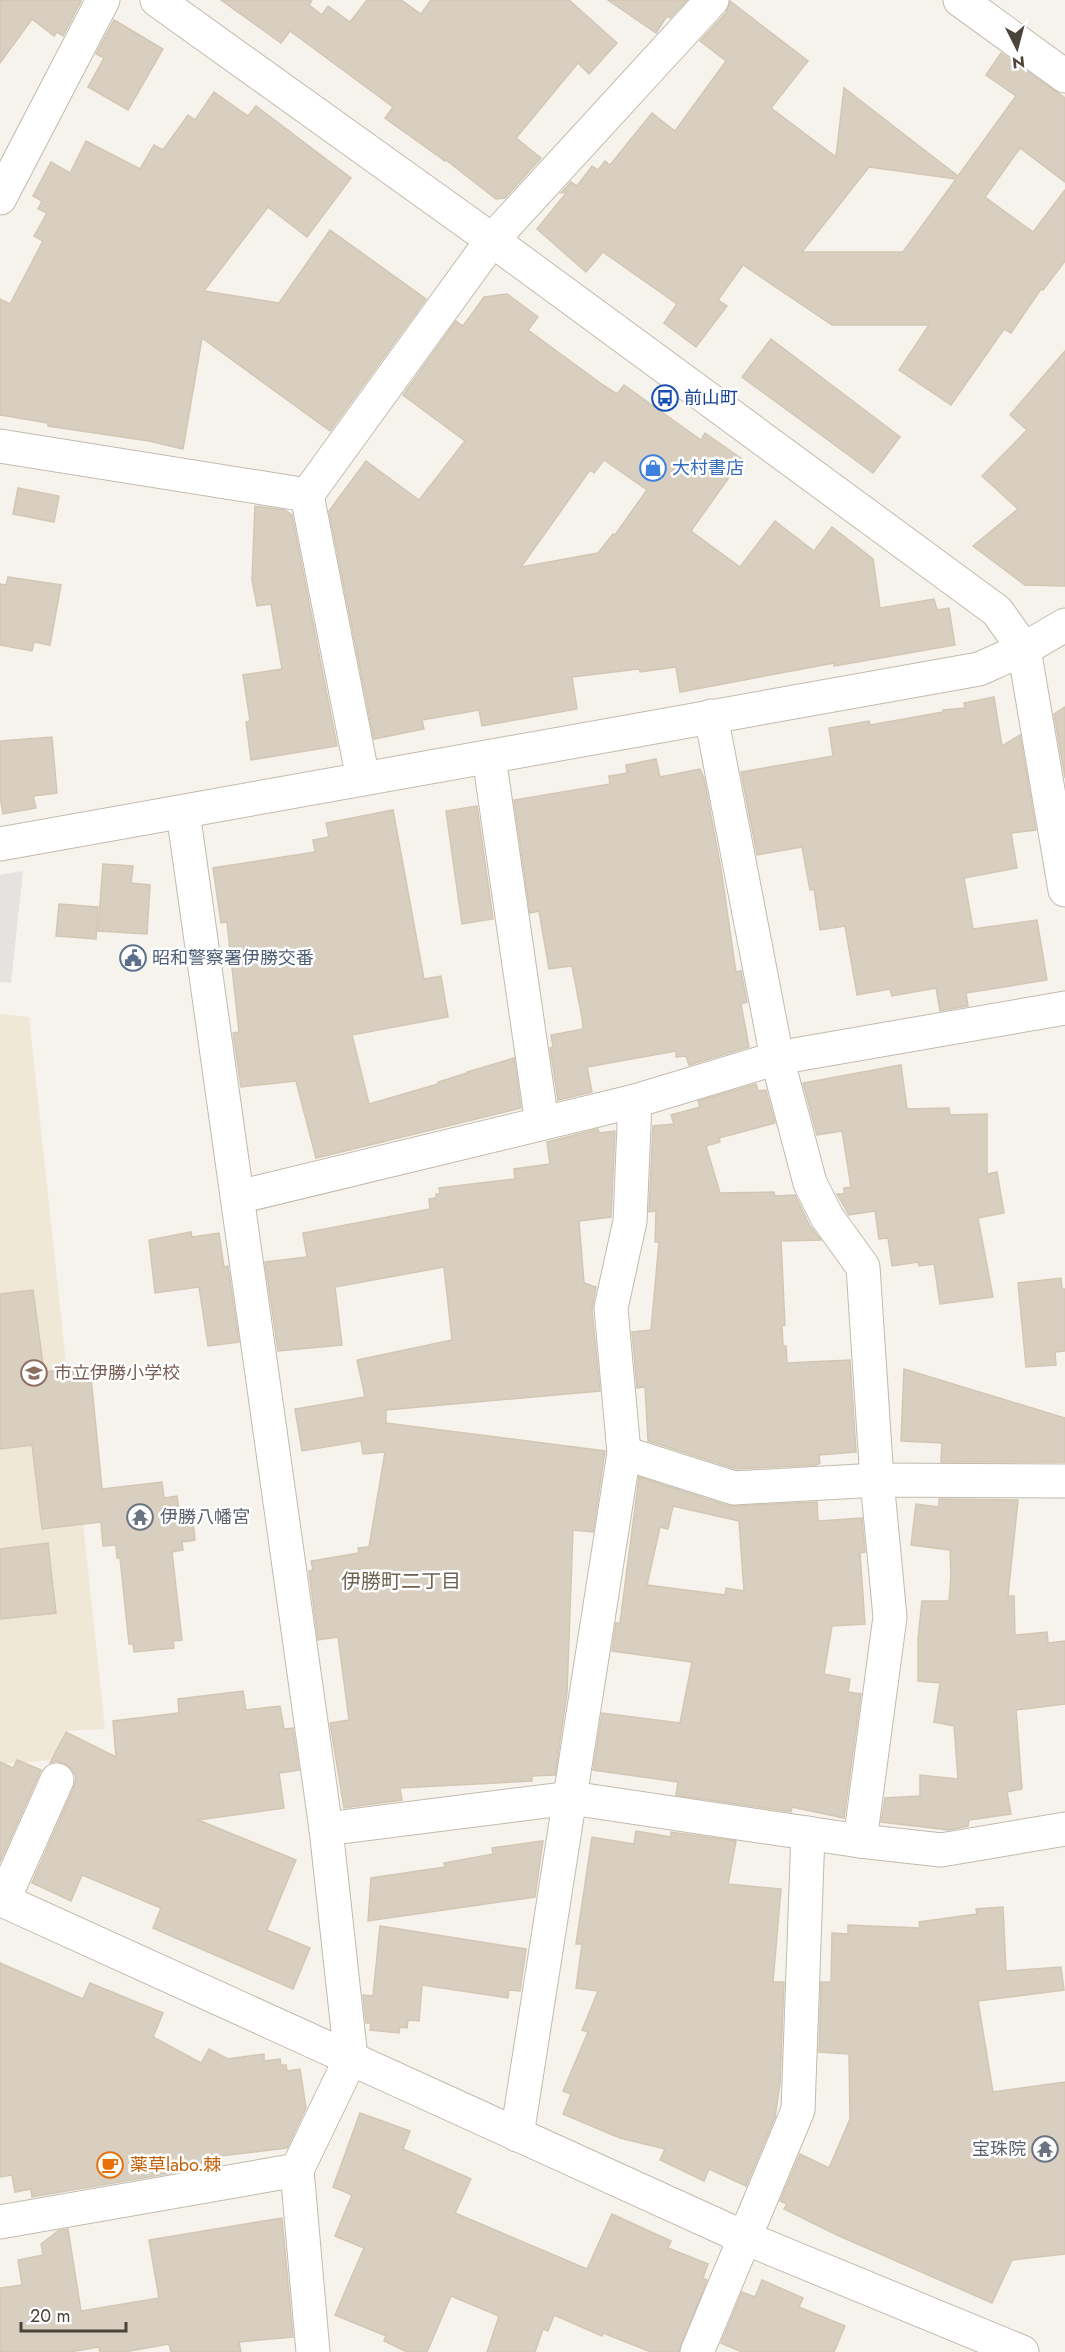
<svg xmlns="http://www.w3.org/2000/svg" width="1065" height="2352" font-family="Jost,'Noto Sans JP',sans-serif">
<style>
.education{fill:#efe8d6}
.parking{fill:#e5e3e0}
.building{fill:#d8cfc1;stroke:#d3c7b4;stroke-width:1.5;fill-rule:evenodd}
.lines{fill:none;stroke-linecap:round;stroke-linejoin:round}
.minor-casing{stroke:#c2bbae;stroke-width:35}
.tertiary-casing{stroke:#c2bbae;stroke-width:35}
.minor{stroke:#fff;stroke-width:33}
.tertiary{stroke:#fff;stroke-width:33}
.labels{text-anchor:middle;stroke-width:5;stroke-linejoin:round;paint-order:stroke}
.transit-label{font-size:18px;fill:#164399;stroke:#fff;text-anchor:start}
.shop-label{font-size:18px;fill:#366cbe;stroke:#fff;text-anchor:start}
.service-label{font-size:18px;fill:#4e5e75;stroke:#fff;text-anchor:start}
.education-label{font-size:18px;fill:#785e54;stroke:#fff;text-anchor:start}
.worship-label{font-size:18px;fill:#5b616d;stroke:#fff;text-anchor:start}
.food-label{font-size:18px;fill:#c56008;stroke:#fff;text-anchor:start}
.neighbourhood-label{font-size:20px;fill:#6e6250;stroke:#fff}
</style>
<rect width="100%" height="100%" fill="#f6f3ec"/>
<path class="education" d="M0,1014L29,1017L105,1729L64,1731L52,1760L0,1764Z"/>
<path class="parking" d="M23,871L11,983L0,982V875Z"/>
<g class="building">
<path d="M0,0H79L81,1L63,36L57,32L54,36L32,19L0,63Z"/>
<path d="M221,0H312L309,5L322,15L328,6L350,22L367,0H401L421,14L431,0H569L617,43L589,74L578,63L516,138L541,158L505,198L496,199L446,160L445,161L385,118L393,107L290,31L281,43Z"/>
<path d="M608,0H687L670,18L667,16L656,33Z"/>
<path d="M730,1L808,61L771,108L836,157L844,88L958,176L1016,96L986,75L1001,53L1065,98V182L1020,148L985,197L1033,232L1065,190V261L1043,290L1041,289L1011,333L1004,329L951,405L899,370L929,325H832L743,265L718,300L727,306L696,347L664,323L677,304L603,252L586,272L537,229L567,192L561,193L571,182L577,186L592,166L598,170L605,161L610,165L652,113L675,131L726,61L700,41L726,13ZM869,167L956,179L903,252H802Z"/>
<path d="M114,20L163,49L128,110L88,87L104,58L96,54Z"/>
<path d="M214,92L248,116L256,106L351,178L307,237L268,207L204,291L279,303L330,230L426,299L330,431L202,338L183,449L149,441L48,426V423L0,415V299L10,304L43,241L34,236L47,213L38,209L42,201L33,196L51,162L70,173L86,141L140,169L154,145L163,150L188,115L195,120Z"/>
<path d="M507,294L538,317L528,330L603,385L617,394L624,385L701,440L705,433L742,459L691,531L740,567L775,521L814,551L832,527L873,559L880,608L934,599L937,610L949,608L955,645L834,666V663L680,692L676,667L640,672L639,669L572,677L577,709L482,726L479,710L422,720L424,729L374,739L329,511L366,461L419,500L465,441L403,395L456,321L463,326L484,297ZM604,460L647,490L615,535L613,534L598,553L521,567L590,470L594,473Z"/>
<path d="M771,339L900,437L873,473L742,377Z"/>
<path d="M1065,351V586L1025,585L973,546L1018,509L982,476L1027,430L1010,415Z"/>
<path d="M18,488L59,496L54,522L13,514Z"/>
<path d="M255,506L285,510L292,515L337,746L251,760L246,722L250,721L243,675L282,669L271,604L257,606L252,580Z"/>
<path d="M8,577L61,585L50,645L34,642L32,651L0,645V584L6,585Z"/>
<path d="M994,697L1002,746L1020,735L1036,830L1011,833L1017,868L964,878L973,929L1037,920L1047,980L966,993L968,1006L940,1011L936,988L892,996L890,989L857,995L845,926L820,930L814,889L810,890L802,847L757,855L741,772L833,756L829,728L869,721L870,725L943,712V710L965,708L964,703Z"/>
<path d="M1065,707V778L1054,714Z"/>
<path d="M52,737L57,793L33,796L36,808L3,814L0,797V741Z"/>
<path d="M656,759L660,777L700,769L704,778L721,869L736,972L741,971L747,1002L741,1004L749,1047L689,1065L686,1056L676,1057V1051L587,1067L592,1092L558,1100L550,1048L553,1047L551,1035L583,1029L582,1018L572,966L549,969L539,911L530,913L514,800L610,784L609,776L627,773L626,765Z"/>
<path d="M477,806L493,919L462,924L446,811Z"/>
<path d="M393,810L424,979L441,976L448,1017L352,1035L369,1104L438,1084V1082L467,1073V1072L514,1058L521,1108L316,1158L296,1081L241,1087L233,1033L239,1032L227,922L221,923L213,868L315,852L313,840L329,837L326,823Z"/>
<path d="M103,864L133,866L131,883L150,885L147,934L98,931Z"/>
<path d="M59,904L98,907L96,939L56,936Z"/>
<path d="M901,1065L907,1109L949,1108L950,1115L987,1114V1174L997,1172L1004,1213L978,1218L993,1297L940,1304L934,1264L919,1266L918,1262L892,1266L888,1238L879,1239L875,1211L849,1215L837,1194H844V1188L851,1187L842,1131L817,1135L803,1083Z"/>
<path d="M756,1084L758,1091L766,1090L775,1123L719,1138L720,1142L706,1146L720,1193L774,1192L775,1196L795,1195L810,1226L821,1240L781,1241L785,1325L782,1326L783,1346H786L787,1363L850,1360L856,1452L819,1455L820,1463L816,1465L736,1469L648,1441L645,1387L637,1388L632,1332L651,1330L659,1242H655L656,1211L649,1212L653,1126L674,1124L671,1115L700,1107L698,1101Z"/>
<path d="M598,1129L599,1133L615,1131L611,1217L579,1221L584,1283L596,1287L592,1310L600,1391L386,1410V1423L605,1451L593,1532L573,1530L567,1693L555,1775L532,1776V1781L400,1788L402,1800L344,1808L330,1723L349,1720L338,1637L318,1640L309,1571L313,1570L311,1561L359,1553L358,1548L369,1547L385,1452L363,1454L361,1441L302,1451L295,1409L365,1397L357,1360L452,1340L444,1267L335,1287L342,1345L278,1351L265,1262L307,1257L303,1233L430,1209L429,1199L436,1198V1194H440L439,1188L515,1179L514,1169L550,1164L547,1142Z"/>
<path d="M191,1232L192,1237L219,1233L224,1267L228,1266L239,1342L208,1346L199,1287L155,1293L149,1240Z"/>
<path d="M1061,1278L1062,1289H1065V1351L1055,1352L1056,1365L1026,1367L1018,1283Z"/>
<path d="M33,1290L44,1372L90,1367L102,1489L162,1482L164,1498L177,1496L179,1511L192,1510L195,1540L182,1542L183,1550L172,1552L182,1640L173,1641L174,1648L134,1652L133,1644H129L120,1558H117L116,1545L103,1546L101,1522L42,1529L32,1445L0,1449V1294Z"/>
<path d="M904,1369L1065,1418V1462H941L942,1443L901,1441Z"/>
<path d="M639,1477L729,1506L817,1502L818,1521L862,1518L865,1552L860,1553L865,1624L832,1626L824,1674L850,1679L848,1692L861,1694L844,1818L792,1807L791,1812L676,1795L678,1782L593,1770L602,1713L680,1723L692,1662L612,1651L616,1623H620ZM673,1506L739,1521L744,1591L726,1588L725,1595L647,1585L660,1527L668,1529Z"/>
<path d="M939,1499L1018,1500L1008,1596H1014L1015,1635L1047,1632L1048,1643L1065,1641V1704L1016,1710L1022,1789L1007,1792L1011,1814L969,1820L968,1826L949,1830L881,1822L885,1798L920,1796V1775L958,1779L954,1726L934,1722L940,1683L918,1681V1639L922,1601H949L951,1575L950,1550L911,1545L916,1504L939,1507Z"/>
<path d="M48,1543L56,1613L0,1619V1549Z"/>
<path d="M243,1691L246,1710L280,1706L284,1729L293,1728L299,1770L279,1773L284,1808L198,1820L296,1860L267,1930L310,1948L293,1989L153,1928L161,1908L82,1875L71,1901L32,1883L74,1787L76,1777L72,1769L64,1763L56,1761L50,1763L66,1732L116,1757L113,1721L179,1713L178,1699Z"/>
<path d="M17,1760L41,1770L0,1862V1762L13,1768Z"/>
<path d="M636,1831L671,1837V1832L736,1841L728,1884L781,1889L773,1982H784L780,2084L775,2117L746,2186L709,2169L704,2181L660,2160L665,2149L620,2138L563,2114L571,2094L563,2091L588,2032L582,2030L598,1991L576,1988L582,1944H576L592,1837L634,1844Z"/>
<path d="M543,1841L535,1897L368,1921L371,1878L445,1867L444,1863L493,1854L492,1848Z"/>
<path d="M1003,1907L1006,1971L1061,1967L1064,1990L978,2001L993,2092L1065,2082V2254L1012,2260L992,2303L837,2235L784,2209L787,2204L780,2201L800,2154L829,2168L850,2119L849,2054L819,2052L821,1982H831L832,1933L848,1934V1925L920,1928L919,1922L977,1914L976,1909Z"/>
<path d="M380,1926L526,1949L520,1991L509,1990L508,1998L422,1985L419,2021L408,2020L407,2028L400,2027L399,2033L370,2030L371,2023H366L363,1995L373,1996Z"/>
<path d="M0,1963L83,1999L90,1983L163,2013L153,2037L201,2063L209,2049L228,2059L264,2054V2061L280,2059L281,2065H286L287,2071L300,2069L306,2108L287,2148L212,2157L213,2161L195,2164L196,2169L32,2197L31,2189L15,2192L12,2175L0,2177Z"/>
<path d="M360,2113L410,2131L403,2149L471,2179L455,2213L587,2269L612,2214L671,2241L668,2248L708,2264L703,2278L707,2280L679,2352H651L603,2333L602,2336L554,2315L548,2331L543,2329L535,2352H487L499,2316L451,2296L427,2352H407L384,2341L386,2336L335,2315L364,2248L335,2236L352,2195L333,2187Z"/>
<path d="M282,2218L293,2337L239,2342L241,2352H171L169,2344L124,2352H100L99,2347L70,2352H0V2288L22,2285L18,2260L43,2255L41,2244L58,2231L68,2229L81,2311L159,2298L149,2240Z"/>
<path d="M762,2280L803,2298L799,2307L845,2326L834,2352H742L721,2343L742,2292L755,2297Z"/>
</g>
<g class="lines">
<g class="minor-casing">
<g id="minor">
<path d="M960,0L1065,76"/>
<path d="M0,198L103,0"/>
<path d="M0,446L307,495"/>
<path d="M711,716L777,1058L810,1183L827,1217L863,1267L877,1480L890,1617L860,1841"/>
<path d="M489,757L542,1123"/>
<path d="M363,779L307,495L492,240L712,0"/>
<path d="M238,1197L635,1101L777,1058L1065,1008"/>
<path d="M624,1453L734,1488L877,1480L1065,1481"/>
<path d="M326,1829L571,1798L860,1841L941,1850L1065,1829"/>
<path d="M3,1901L57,1780"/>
<path d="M517,2135L624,1453L611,1308L630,1221L635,1101"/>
<path d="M297,2170L313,2352"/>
<path d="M0,2222L297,2170L351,2058L326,1829L183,812"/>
<path d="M697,2352L798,2110L808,1833"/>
</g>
</g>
<g class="tertiary-casing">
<g id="tertiary">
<path d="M157,0L492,240L997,611L1024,649L1065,890"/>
<path d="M0,844L979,669L1024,649L1065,625"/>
<path d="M0,1899L743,2237L1022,2352"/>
</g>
</g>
<use href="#minor" class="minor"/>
<use href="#tertiary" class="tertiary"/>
</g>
<defs>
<g id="bus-ring" transform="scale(1.35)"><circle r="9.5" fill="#fff" stroke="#1a4fb4" stroke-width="1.5"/><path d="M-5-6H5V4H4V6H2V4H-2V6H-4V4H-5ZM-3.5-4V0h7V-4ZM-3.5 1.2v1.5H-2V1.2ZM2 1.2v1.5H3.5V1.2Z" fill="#1a4fb4"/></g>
<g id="shop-ring" transform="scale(1.35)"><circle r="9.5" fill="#fff" stroke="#3f7fe0" stroke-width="1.5"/><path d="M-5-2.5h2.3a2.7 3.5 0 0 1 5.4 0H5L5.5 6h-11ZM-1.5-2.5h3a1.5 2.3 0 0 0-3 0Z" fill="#3f7fe0"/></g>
<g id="civic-ring" transform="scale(1.35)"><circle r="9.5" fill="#fff" stroke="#5c6f8a" stroke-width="1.5"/><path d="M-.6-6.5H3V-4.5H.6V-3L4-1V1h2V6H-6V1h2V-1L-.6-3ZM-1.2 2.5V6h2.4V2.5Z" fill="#5c6f8a"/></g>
<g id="school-ring" transform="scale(1.35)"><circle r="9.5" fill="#fff" stroke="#8d6e63" stroke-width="1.5"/><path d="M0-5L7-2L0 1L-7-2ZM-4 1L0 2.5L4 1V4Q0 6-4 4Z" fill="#8d6e63"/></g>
<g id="temple-ring" transform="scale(1.35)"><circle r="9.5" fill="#fff" stroke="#6b7280" stroke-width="1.5"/><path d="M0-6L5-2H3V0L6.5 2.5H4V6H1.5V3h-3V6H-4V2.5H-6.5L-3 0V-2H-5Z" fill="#6b7280"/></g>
<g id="cafe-ring" transform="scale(1.35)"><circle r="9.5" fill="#fff" stroke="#e8710a" stroke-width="1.5"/><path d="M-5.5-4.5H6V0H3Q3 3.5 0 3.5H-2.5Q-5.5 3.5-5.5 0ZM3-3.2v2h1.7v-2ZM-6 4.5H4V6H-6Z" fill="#e8710a"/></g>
</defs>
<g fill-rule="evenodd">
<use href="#bus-ring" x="665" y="398"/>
<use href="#shop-ring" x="653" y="468"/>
<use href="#civic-ring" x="133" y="958"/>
<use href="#school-ring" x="34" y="1373"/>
<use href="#temple-ring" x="140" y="1517"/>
<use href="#temple-ring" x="1045" y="2149"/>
<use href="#cafe-ring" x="110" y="2165"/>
</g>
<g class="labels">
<g class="transit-label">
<text x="684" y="404">前山町</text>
</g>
<g class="shop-label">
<text x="672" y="474">大村書店</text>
</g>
<g class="service-label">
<text x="152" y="964">昭和警察署伊勝交番</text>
</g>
<g class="education-label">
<text x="54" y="1379">市立伊勝小学校</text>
</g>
<g class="worship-label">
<text x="160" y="1523">伊勝八幡宮</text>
<text x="1026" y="2155" text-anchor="end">宝珠院</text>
</g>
<g class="food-label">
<text x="130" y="2171">薬草labo.棘</text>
</g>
<g class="neighbourhood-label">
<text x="401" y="1588">伊勝町二丁目</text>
</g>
</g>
<g transform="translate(1017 48) rotate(174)" stroke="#ffffff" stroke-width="4.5" paint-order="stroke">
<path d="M0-4.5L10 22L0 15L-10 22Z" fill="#4b4439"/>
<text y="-9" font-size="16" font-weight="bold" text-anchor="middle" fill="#4b4439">N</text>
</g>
<path d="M21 2322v9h105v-9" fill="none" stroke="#4b4439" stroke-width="3"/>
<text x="30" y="2322" font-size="18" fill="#4b4439" stroke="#ffffff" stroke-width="4.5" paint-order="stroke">20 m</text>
</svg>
